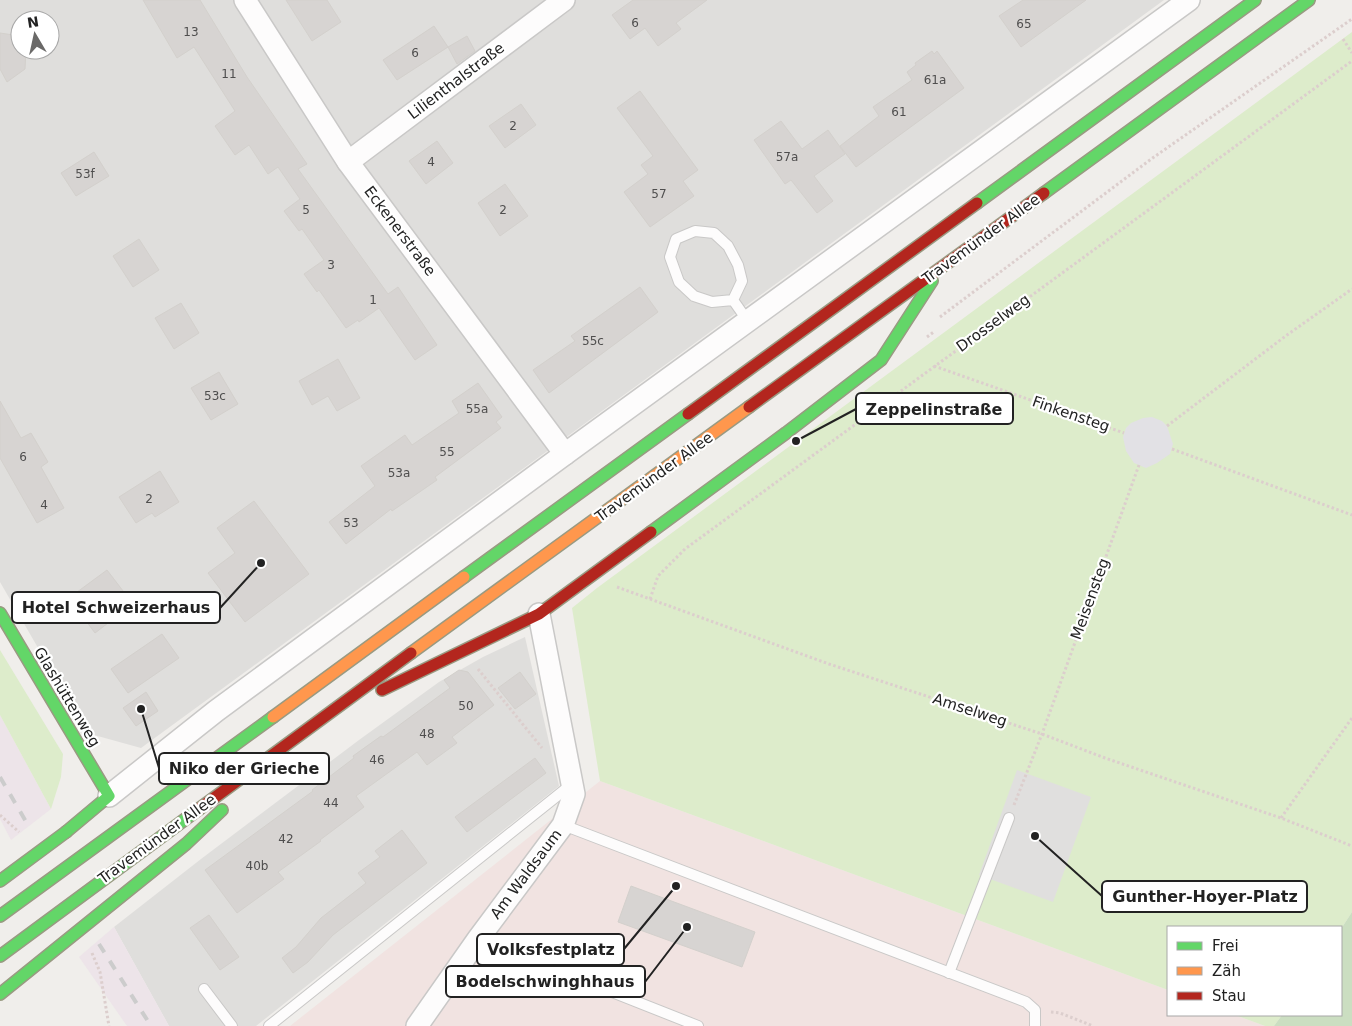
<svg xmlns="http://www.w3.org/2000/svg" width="1352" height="1026" font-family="'DejaVu Sans',sans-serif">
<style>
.residential{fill:#dfdedc;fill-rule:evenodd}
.commercial{fill:#f1e3e1}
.industrial{fill:#ede4e9}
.grass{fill:#ddeccb}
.forest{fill:#cbdec1}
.parking{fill:#e0dfde}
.plaza{fill:#e2e1e5}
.building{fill:#d7d4d2;stroke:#d3d0cc}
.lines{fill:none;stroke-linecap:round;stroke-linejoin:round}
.lane-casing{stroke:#c9c8c7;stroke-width:12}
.street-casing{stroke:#c9c8c7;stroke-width:24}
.fast-casing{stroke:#999a82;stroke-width:14}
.slow-casing{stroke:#999a82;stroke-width:14}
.jam-casing{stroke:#999a82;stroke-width:14}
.path{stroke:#dccecd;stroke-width:3;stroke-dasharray:2.5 2.5;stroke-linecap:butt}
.lane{stroke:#fdfcfc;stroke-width:10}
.street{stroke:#fdfcfc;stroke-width:21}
.fast{stroke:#63d668;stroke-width:11}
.slow{stroke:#ff974d;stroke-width:11}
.jam{stroke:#b3261e;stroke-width:11}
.rail{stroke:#ccc;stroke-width:4;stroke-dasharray:10 10;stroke-linecap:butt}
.labels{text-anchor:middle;stroke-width:4.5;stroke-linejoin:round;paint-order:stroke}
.number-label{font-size:12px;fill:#4f4e4e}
.street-label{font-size:15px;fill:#222;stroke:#fff}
.leader{fill:none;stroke:#222;stroke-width:2}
.callout-dot{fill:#222;stroke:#fff;stroke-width:2}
.callout{fill:#fff;stroke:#222;stroke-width:2}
.callout-label{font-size:16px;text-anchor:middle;font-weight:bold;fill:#222}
</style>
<rect width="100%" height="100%" fill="#f0eeeb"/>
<g class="residential">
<path d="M0,0H1164L141,748L94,735L60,686L0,582ZM20,20H50V50H20Z"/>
<path d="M525,637L559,786L256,1026H169L114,927L201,859L359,740L439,682L483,657Z"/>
</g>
<path class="commercial" d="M600,781L1168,990V1015H1235L1265,1026H290Z"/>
<g class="industrial">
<path d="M0,715L51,809L11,840L0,819Z"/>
<path d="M114,927L169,1026H127L79,957Z"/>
</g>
<g class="grass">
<path d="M1352,32V912L1341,929V927H1168V990L600,781L572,608L597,588Z"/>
<path d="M0,650L63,754L61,777L51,809L0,715Z"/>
<path d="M1235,1015H1282L1274,1026H1265Z"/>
</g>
<path class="forest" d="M1352,912V1026H1274L1282,1015H1341V929Z"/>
<path class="parking" d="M1017,770L1091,797L1053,902L979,875Z"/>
<path class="plaza" d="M1152,417L1162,421L1167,426L1173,444L1170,454L1157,463L1146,468L1134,463L1126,451L1123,437L1126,428L1131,423L1143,418Z"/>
<g class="building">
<path d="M143,0H200L247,77L307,164L298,169L388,294L398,287L437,345L415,360L379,308L359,322L358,320L346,328L319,290L317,292L304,274L324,260L302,229L299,231L284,211L300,199L278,167L268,174L249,145L235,155L215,126L235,111L194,47L177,58Z"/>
<path d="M286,0H327L341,22L312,41Z"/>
<path d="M633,0H707L676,23L681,29L658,46L645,28L630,39L612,15Z"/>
<path d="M1023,0H1086L1021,47L999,16Z"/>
<path d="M434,26L448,47L397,80L383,60Z"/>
<path d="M0,33L20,36V50H26L25,69L7,82L0,69Z"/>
<path d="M467,36L475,51L457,64L448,47Z"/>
<path d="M932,51L934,54L937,51L964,88L856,167L840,146L879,116L873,107L912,80L907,72L916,65L915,63Z"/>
<path d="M640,91L698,170L683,181L694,196L650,227L624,192L648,174L641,165L653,156L617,108Z"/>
<path d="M521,104L536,125L505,148L489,126Z"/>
<path d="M781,121L802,149L828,130L845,154L814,176L833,201L817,213L791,180L785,184L754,140Z"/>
<path d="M437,141L453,163L426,184L409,161Z"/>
<path d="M94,152L109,176L76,196L61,173Z"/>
<path d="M505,184L528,216L500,236L478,203Z"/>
<path d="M139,239L159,270L133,287L113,256Z"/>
<path d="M640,287L658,312L549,393L533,370L575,341L571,336Z"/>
<path d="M181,303L199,333L174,349L155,318Z"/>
<path d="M338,359L360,398L337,411L328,396L312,405L299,381Z"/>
<path d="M219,372L238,404L211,420L191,388Z"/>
<path d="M478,383L502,417L496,422L501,428L435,477L437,480L392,511L391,509L346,544L329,522L375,486L361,466L405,435L412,445L459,413L452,401Z"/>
<path d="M0,401L21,438L31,433L48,462L41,467L64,508L37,523L0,458Z"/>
<path d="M160,471L179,502L155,517L152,513L136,523L119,497Z"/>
<path d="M254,501L309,574L245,622L208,573L235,553L217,528Z"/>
<path d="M107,570L133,604L95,633L69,598Z"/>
<path d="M162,634L179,658L128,693L111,669Z"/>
<path d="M459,670L468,672L494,705L452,737L457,743L427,765L417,752L356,796L364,807L320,840L321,841L278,872L284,879L237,913L205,870L313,791L312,790L354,758L353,756L381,736L383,737L450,688L444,680Z"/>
<path d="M520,672L536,694L515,709L498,688Z"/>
<path d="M146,692L158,711L136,726L123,708Z"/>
<path d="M535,758L546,773L467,832L455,817Z"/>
<path d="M402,830L427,863L333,935L308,962L293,973L282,958L296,947L321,918L366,883L358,873L380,857L375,851Z"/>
<path d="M631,886L755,932L742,967L618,922Z"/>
<path d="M209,915L239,957L220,970L190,928Z"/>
</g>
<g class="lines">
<g class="lane-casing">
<g id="lane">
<path d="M733,300L742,281L738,265L728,246L714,233L695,231L676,239L670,257L679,282L694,296L712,302L733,300L747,320"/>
<path d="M563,825L1026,1002L1035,1010V1026"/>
<path d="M478,939L698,1026"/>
<path d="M949,973L1009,818"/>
<path d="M204,989L232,1026"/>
<path d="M269,1026L572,784"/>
</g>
</g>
<g class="street-casing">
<g id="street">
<path d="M245,0L348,162L565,454"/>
<path d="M348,162L564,0"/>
<path d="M109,796L216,711L565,454L1189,0"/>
<path d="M417,1026L478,939L563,825L574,794L539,614"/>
</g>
</g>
<g class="fast-casing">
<g id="fast">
<path d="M1044,193L1309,0"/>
<path d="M977,203L1255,0"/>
<path d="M651,532L786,433L881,360L932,281"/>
<path d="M464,577L688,414"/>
<path d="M0,613L109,796L66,832"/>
<path d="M0,881L66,832"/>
<path d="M0,916L273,717"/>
<path d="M0,956L199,809"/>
<path d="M0,994L186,844L222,810"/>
</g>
</g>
<g class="slow-casing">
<g id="slow">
<path d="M411,653L749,407"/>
<path d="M273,717L464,577"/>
</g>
</g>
<g class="jam-casing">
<g id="jam">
<path d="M749,407L1044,193"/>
<path d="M688,414L977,203"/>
<path d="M382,690L539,614L651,532"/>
<path d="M199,809L411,653"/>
</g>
</g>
<g class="path">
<path d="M1343,39L1352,53"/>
<path d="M940,317L1154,157L1352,19"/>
<path d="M927,337L935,331"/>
<path d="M934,366L1124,433"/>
<path d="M1167,426L1287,335L1352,289"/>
<path d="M1172,449L1352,515"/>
<path d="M617,587L829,664L1042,734L1105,758L1281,818L1352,846"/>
<path d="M650,599L658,576L685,549L1352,61"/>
<path d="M478,669L542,748"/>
<path d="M1014,805L1042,734L1139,465"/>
<path d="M0,815L19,832"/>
<path d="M1281,818L1352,718"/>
<path d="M92,953L100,972L109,1026"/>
<path d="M1051,1012L1060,1013L1093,1026"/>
</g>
<use href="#lane" class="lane"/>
<use href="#street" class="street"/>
<use href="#fast" class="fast"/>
<use href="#slow" class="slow"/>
<use href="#jam" class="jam"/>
<g class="rail">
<path d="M0,777L28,825"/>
<path d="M99,944L151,1026"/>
</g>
</g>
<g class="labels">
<g class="number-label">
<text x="635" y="27">6</text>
<text x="1024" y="28">65</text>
<text x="191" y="36">13</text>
<text x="415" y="57">6</text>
<text x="229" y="78">11</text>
<text x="935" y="84">61a</text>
<text x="899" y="116">61</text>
<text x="513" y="130">2</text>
<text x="787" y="161">57a</text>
<text x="431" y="166">4</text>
<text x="85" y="178">53f</text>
<text x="659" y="198">57</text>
<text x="306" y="214">5</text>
<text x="503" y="214">2</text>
<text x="331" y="269">3</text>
<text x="373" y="304">1</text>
<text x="593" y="345">55c</text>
<text x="215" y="400">53c</text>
<text x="477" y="413">55a</text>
<text x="447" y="456">55</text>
<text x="23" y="461">6</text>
<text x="399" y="477">53a</text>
<text x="149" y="503">2</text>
<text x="44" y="509">4</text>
<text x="351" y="527">53</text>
<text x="466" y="710">50</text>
<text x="427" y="738">48</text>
<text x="377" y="764">46</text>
<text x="331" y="807">44</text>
<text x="286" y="843">42</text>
<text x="257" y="870">40b</text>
</g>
<g class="street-label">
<text transform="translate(456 81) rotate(-37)" y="5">Lilienthalstraße</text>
<text transform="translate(400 231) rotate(53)" y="5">Eckenerstraße</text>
<text transform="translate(981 239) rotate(-36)" y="5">Travemünder Allee</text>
<text transform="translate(993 323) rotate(-36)" y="5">Drosselweg</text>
<text transform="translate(1071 414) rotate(19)" y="5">Finkensteg</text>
<text transform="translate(654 477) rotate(-36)" y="5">Travemünder Allee</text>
<text transform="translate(1090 599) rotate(-70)" y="5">Meisensteg</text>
<text transform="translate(67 697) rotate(59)" y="5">Glashüttenweg</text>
<text transform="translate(970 710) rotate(18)" y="5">Amselweg</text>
<text transform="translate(157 839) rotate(-36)" y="5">Travemünder Allee</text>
<text transform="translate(526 874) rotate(-53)" y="5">Am Waldsaum</text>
</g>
</g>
<path class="leader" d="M796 441L856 409M261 563L220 608M141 709L159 768M1035 836L1102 896M676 886L624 949M687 927L645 982"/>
<g class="callout-dot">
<circle cx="796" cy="441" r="5"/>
<circle cx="261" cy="563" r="5"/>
<circle cx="141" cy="709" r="5"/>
<circle cx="1035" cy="836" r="5"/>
<circle cx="676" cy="886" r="5"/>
<circle cx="687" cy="927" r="5"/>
</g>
<g class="callout">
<rect x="856" y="393" width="157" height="31" rx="5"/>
<rect x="12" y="592" width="208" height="31" rx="5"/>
<rect x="159" y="753" width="170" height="31" rx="5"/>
<rect x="1102" y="881" width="205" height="31" rx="5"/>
<rect x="477" y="934" width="147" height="31" rx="5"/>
<rect x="446" y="966" width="199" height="31" rx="5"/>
</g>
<g class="callout-label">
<text x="934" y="415">Zeppelinstraße</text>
<text x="116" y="613">Hotel Schweizerhaus</text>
<text x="244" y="774">Niko der Grieche</text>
<text x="1205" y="902">Gunther-Hoyer-Platz</text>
<text x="551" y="955">Volksfestplatz</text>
<text x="545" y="987">Bodelschwinghhaus</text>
</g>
<rect x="1167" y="926" width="175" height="90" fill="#ffffff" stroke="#a7a7a7"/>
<rect x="1177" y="942" width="25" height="8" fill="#63d668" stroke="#a7a7a7"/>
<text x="1212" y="951" font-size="15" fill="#222222">Frei</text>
<rect x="1177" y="967" width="25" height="8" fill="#ff974d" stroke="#a7a7a7"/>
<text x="1212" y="976" font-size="15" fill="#222222">Zäh</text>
<rect x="1177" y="992" width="25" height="8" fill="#b3261e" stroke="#a7a7a7"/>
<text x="1212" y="1001" font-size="15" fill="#222222">Stau</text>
<g transform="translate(35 35) rotate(351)"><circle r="24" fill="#ffffff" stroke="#a7a7a7"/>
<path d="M0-4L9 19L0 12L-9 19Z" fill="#6a6968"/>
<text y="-8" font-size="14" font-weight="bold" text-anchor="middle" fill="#222222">N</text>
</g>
</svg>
